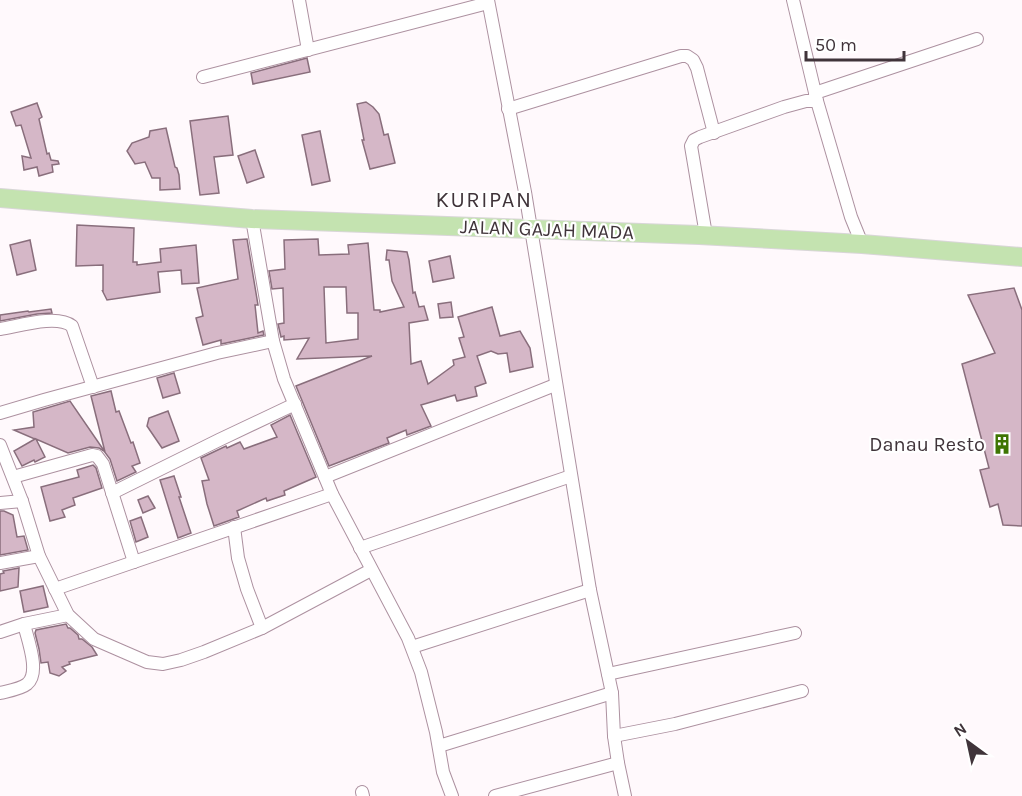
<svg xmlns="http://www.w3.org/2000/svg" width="1022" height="796" font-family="Karla,sans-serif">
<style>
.building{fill:#d5b7c7;stroke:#896e7c;stroke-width:1.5;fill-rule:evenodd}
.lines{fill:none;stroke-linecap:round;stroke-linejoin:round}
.street-casing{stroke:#ad91a0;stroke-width:14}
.primary-casing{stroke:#d9d6d8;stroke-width:20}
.street{stroke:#fff;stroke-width:12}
.primary{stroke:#c4e3b0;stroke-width:18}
.labels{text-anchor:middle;stroke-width:4.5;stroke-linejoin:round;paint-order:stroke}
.street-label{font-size:20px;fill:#40343a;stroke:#fff}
.poi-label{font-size:20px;fill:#40343a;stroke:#fff;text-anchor:end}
.quarter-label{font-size:22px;letter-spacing:1.5px;fill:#40343a;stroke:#fff}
</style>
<rect width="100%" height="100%" fill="#fff9fc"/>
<g class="building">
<path d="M307,58L310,72L253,84L251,73Z"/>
<path d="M366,102L373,107L379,114L384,135L388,134L395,163L370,169L362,140H364L357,104Z"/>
<path d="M37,103L42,117L39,119L47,154L49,153L51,160L58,161L59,164L52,165L53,172L39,176L37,167L24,170L22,156L31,158L21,125L16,126L11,112Z"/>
<path d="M228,116L233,155L214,157L219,193L200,195L190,121Z"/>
<path d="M166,128L175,167L177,168L179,175L180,189L160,190V178H152L145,162L135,164L127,151L132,143L149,137L150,131Z"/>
<path d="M320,131L330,181L312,185L302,135Z"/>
<path d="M255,150L264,177L247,183L238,156Z"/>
<path d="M77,225L134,228L133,262H137V265L161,262L160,249L196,245L199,283L182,284L181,270L158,272L160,292L107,300L102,290L103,292V265L76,266Z"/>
<path d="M247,239L258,305H255L258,333L263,331L264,335L221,344V340L203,345L196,318L203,316L197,288L238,279L233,240Z"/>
<path d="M318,239L319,255L349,254L348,245L368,243L374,310H380V312L404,307L392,281L389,260H386L387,250L407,252L409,260L413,293L415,292L419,307L424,306L428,320L409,323L411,364L421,361L428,384L454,365L453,360L465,357L459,338L464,337L458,317L492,307L500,336L520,331L530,348L533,367L510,372L507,353L498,354L491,351L477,356L486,383L475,387L477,396L457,401L455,395L421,405L431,426L407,435L406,430L387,438L389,443L329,466L296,386L372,356L297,359L309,338L284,340V336L281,337L278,324L284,323L283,288L272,289L269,271L285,269L284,240ZM324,287H346L347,313H358V339L326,343Z"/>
<path d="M30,240L36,270L17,275L10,245Z"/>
<path d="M450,256L454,278L433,282L429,261Z"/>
<path d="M1014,288L1022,310V526L1003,525L998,504L990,507L980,470L989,468L962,364L995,353L968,295Z"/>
<path d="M451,302L453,317L440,318L438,304Z"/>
<path d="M51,309L52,313L37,314L0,321V315L28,311L29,312Z"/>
<path d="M174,373L180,393L163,398L157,378Z"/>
<path d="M111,391L116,412L119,411L131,443L133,442L140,463L132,466L136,472L117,481L110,459L104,451L99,448L90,447L68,453L36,439L45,457L35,462L34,460L22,466L14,451L35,439L14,430L34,427L33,412L70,401L105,452L91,396Z"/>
<path d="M168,411L179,441L162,448L147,426L149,418Z"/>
<path d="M290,415L316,477L284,491L285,495L267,501L266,498L237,511L239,517L214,526L207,504L202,481L209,480L201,458L226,446L227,448L240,442L244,449L277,437L271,425Z"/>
<path d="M93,465L96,468L102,488L73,498L75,505L62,510L65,517L50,521L41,487L79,477L77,470Z"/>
<path d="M174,476L181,497H179L191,533L178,538L160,480Z"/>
<path d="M148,496L155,508L143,513L138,500Z"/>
<path d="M0,511H4L13,515L17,537L24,536L28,550L0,555Z"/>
<path d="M141,517L148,537L136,542L130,521Z"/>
<path d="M19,568L18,587L0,591V574L4,573L3,571Z"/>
<path d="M43,586L48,607L24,612L20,591Z"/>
<path d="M66,624L68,628H70L78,635L79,639H82L92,647L97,655L69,662L70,664L62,667L66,671L59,676L50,673L48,662L41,663L39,649L35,633L36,630Z"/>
</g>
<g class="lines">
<g class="street-casing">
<g id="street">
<path d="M299,0L308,50"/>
<path d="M488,0L525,192L590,590L612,693L614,736L618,763L625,796"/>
<path d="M793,0L817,101L851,217L862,244"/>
<path d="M203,77L488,3"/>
<path d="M815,93L977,39"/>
<path d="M508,109L681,56H687L693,60L697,68L714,133"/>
<path d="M252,219L273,341L284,379L332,494L408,638L421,672L436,732L443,772L452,796"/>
<path d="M706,235L691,146L694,140L700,137L784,107L806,101H817"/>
<path d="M0,329C19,326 57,314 72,326L93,387"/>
<path d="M0,413L44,400L217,353L273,341"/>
<path d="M0,445L22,501L39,556L68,615L94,639L147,662L163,664L181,660L204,652L262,628L371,570"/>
<path d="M13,477L92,455L97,456L103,464L134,562"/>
<path d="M325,477L555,385"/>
<path d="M112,493L219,440L295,404"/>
<path d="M0,503L22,501"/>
<path d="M234,527L238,558L247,589L262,628"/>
<path d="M360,548L571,476"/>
<path d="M0,563L39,556"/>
<path d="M55,589L332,494"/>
<path d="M0,632L24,624L68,615"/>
<path d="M412,647L590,590"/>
<path d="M608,674L795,633"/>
<path d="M0,693C8,691 21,689 27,684C41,673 27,638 24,624"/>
<path d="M614,736L675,724L802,691"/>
<path d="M439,746L612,693"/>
<path d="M362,792L363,796"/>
<path d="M495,796L618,763"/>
</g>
</g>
<g class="primary-casing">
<path id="primary" d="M0,198L252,219L699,235L862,244L1022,257"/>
</g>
<use href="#street" class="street"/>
<use href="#primary" class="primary"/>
</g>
<defs>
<g id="building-bare" transform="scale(1.62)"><path d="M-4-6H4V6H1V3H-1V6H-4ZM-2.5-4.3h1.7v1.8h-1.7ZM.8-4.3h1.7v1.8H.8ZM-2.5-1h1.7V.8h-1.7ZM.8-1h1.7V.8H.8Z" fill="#3e7502" stroke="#fff" stroke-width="2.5" paint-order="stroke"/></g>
</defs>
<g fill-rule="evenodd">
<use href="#building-bare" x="1002" y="444"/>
</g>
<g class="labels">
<g class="street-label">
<text transform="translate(547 229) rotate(2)" y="7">JALAN GAJAH MADA</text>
</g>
<g class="poi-label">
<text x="985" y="451">Danau Resto</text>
</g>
<g class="quarter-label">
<text x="484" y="207">KURIPAN</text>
</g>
</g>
<g transform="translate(968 742) rotate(327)" stroke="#ffffff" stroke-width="4.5" paint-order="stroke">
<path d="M0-4.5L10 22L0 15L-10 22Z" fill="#40343a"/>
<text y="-9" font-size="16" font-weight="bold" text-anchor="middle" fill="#40343a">N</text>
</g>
<path d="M806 51v9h98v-9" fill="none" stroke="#40343a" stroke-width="3"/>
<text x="815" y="51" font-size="18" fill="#40343a" stroke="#ffffff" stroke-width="4.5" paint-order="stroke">50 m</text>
</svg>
